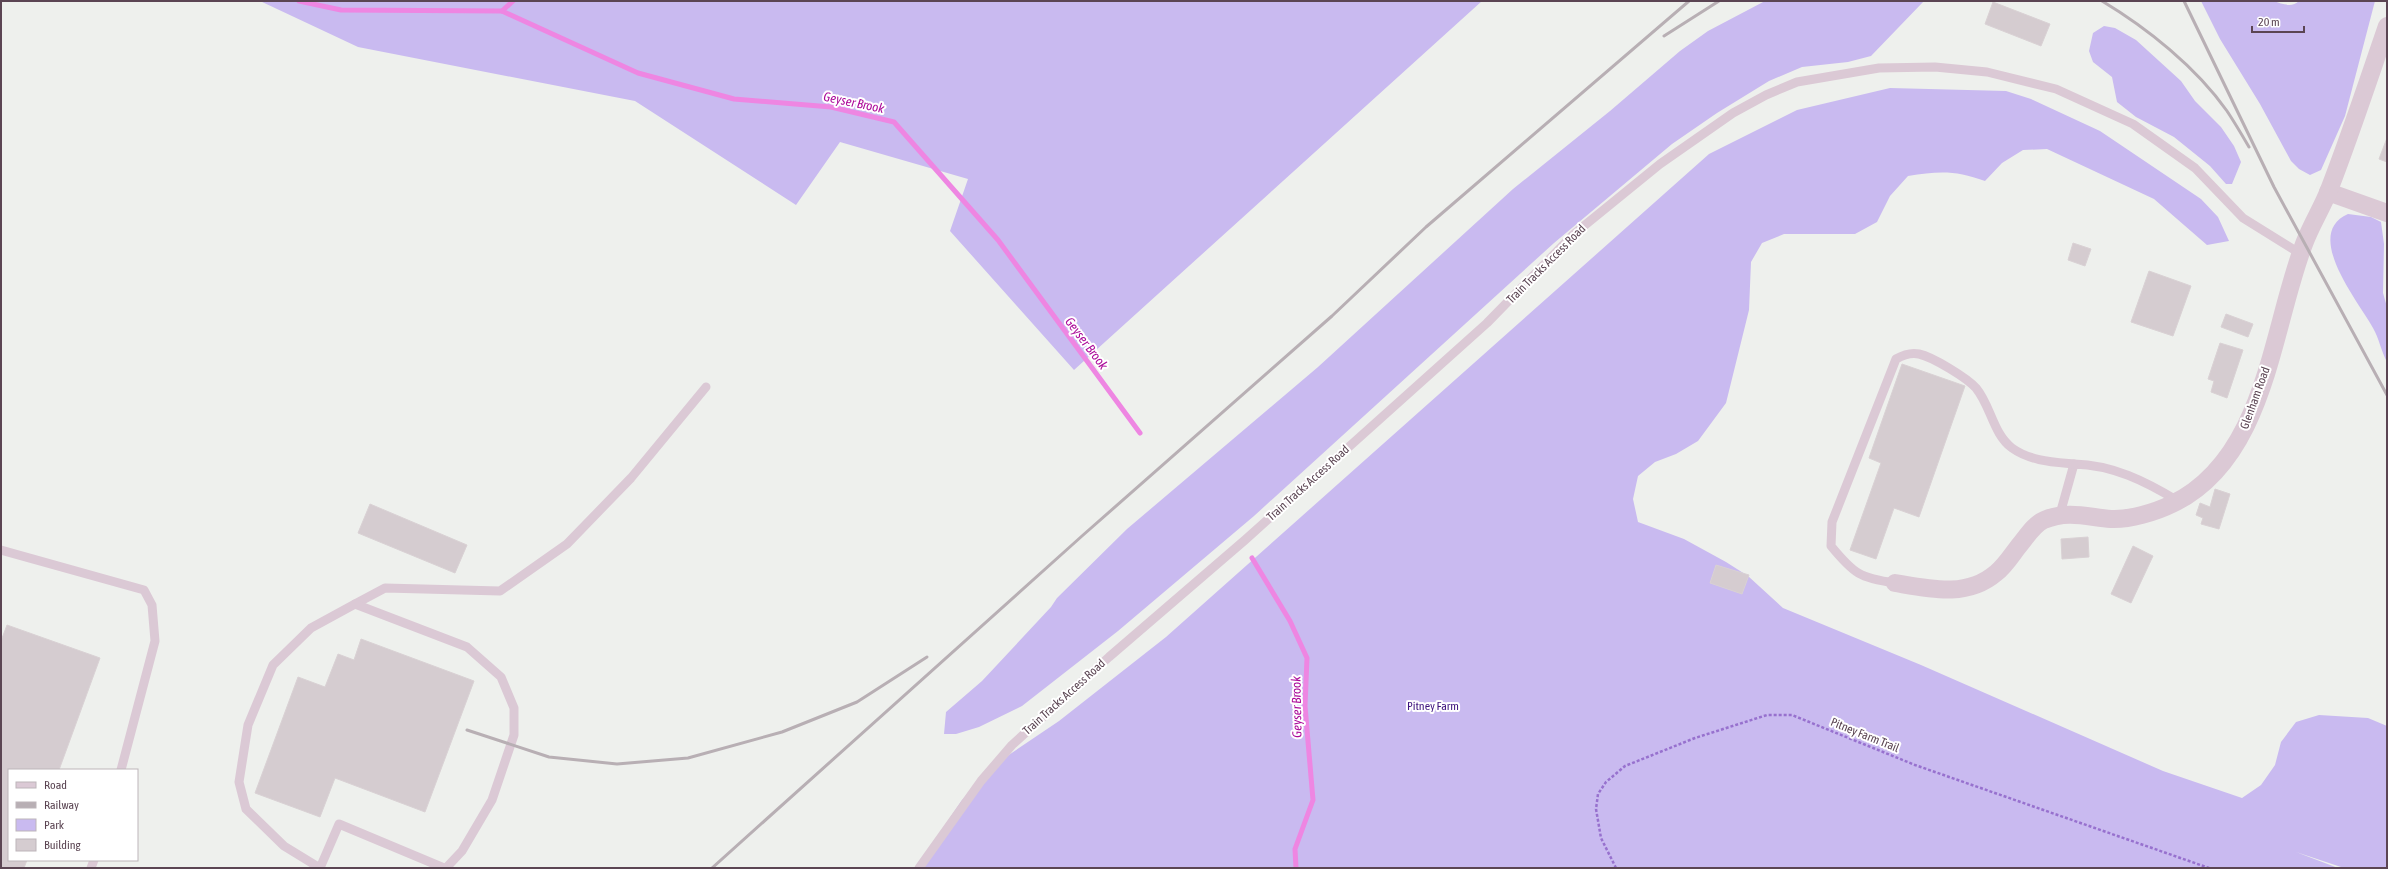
<svg xmlns="http://www.w3.org/2000/svg" width="2388" height="869" font-family="'Asap Condensed',sans-serif">
<style>
.green{fill:#c9baf0}
.lines{fill:none;stroke-linecap:round;stroke-linejoin:round}
.stream{stroke:#ee86e2;stroke-width:5}
.building{fill:#d5ccd0;stroke:#d9d1d4}
.path{stroke:#9771ce;stroke-width:2.5;stroke-dasharray:3 2;stroke-linecap:butt}
.service{stroke:#dbc9d5;stroke-width:9}
.minor{stroke:#dbc9d5;stroke-width:18}
.rail{stroke:#b8afb4;stroke-width:3}
.labels{text-anchor:middle;stroke-width:4;stroke-linejoin:round;paint-order:stroke}
.street-label{font-size:12px;fill:#5b4553;stroke:#fff}
.park-label{font-size:12px;fill:#3f147e;stroke:#fff}
.water-label{font-size:13px;font-style:italic;fill:#ab0899;stroke:#fff}
</style>
<rect width="100%" height="100%" fill="#eef0ed"/>
<g class="green">
<path d="M260,1H1482L1074,370L950,231L968,179L840,142L796,205L635,101L358,47Z"/>
<path d="M1765,1H1924L1871,56L1848,62L1802,67L1769,81L1717,113L1672,144L1554,243L1254,516L1118,631L1022,706L979,727L956,734H944L946,712L982,681L1051,607L1057,598L1127,529L1318,367L1513,189L1610,111L1680,51L1708,31Z"/>
<path d="M2201,1H2274C2282,4 2292,8 2299,1H2375L2345,116L2321,170L2310,175L2299,169L2291,161L2260,104L2220,39Z"/>
<path d="M2104,26L2115,28L2136,40L2181,81L2195,101L2221,127L2234,146L2241,162L2232,184H2226L2210,166L2174,137L2136,117L2117,102L2112,77L2093,62L2089,51L2093,33Z"/>
<path d="M1890,88L2006,91L2031,99L2100,131L2201,199L2218,217L2229,241L2207,245L2154,199L2047,149L2023,150L2002,163L1985,181C1956,170 1938,171 1908,176L1890,196L1877,222L1855,234H1784L1762,243L1751,262L1749,310L1726,403L1698,441L1676,454L1655,462L1638,476L1633,499L1638,522L1684,539L1726,562L1748,576L1783,608L1921,665L2163,771L2242,798L2261,785L2275,765L2281,742L2296,722L2319,715L2368,718L2387,726V868H2344L2296,852L2338,868H916L962,800L994,765L1059,721L1166,637L1709,154L1797,110Z"/>
<path d="M2348,214L2371,217L2381,222L2384,244L2383,293L2387,307V362C2381,351 2379,338 2373,328C2359,302 2302,234 2348,214Z"/>
</g>
<g class="lines">
<g class="stream">
<path d="M299,1L341,10L502,11L638,73L734,99L831,107L894,122L998,240L1140,433"/>
<path d="M502,11L513,1"/>
<path d="M1252,558L1290,621L1307,658L1305,706L1313,800L1295,849L1296,868"/>
</g>
</g>
<g class="building">
<path d="M1993,2L2050,24L2041,46L1985,24Z"/>
<path d="M2387,138V162L2379,159Z"/>
<path d="M2073,243L2091,249L2085,266L2068,260Z"/>
<path d="M2149,271L2191,286L2173,336L2131,322Z"/>
<path d="M2226,314L2253,324L2248,337L2221,327Z"/>
<path d="M2220,343L2243,350L2227,398L2211,392L2214,381L2208,379Z"/>
<path d="M1902,364L1965,386L1919,517L1894,508L1876,559L1850,550L1881,463L1869,458Z"/>
<path d="M2215,489L2230,494L2219,529L2201,524L2203,518L2196,515L2200,503L2210,507Z"/>
<path d="M370,504L467,545L455,573L358,533Z"/>
<path d="M2088,537L2089,557L2062,559L2061,539Z"/>
<path d="M2133,546L2153,556L2131,603L2111,594Z"/>
<path d="M1716,565L1749,575L1742,594L1710,583Z"/>
<path d="M7,625L100,658L59,770H9V860H27L24,868H1V641Z"/>
<path d="M361,639L474,681L425,812L335,778L320,817L255,793L298,677L325,687L338,654L354,660Z"/>
</g>
<g class="lines">
<path class="path" d="M1616,868L1601,838L1596,809L1598,794L1606,782L1625,766L1695,738L1767,715H1792L1915,765L2209,868"/>
<g class="service">
<path d="M2060,514L2074,464C2113,465 2145,481 2178,501"/>
<path d="M1,550L144,590L152,605L155,641L121,770"/>
<path d="M1895,583C1860,578 1854,574 1831,546L1832,522L1896,359C1903,355 1910,352 1919,354C1933,357 1967,378 1976,388C1991,406 1993,434 2012,448C2030,461 2053,462 2074,464"/>
<path d="M355,604L385,588L500,591L567,544L631,478L706,387"/>
<path d="M91,868L94,860"/>
<path d="M320,868L284,846L246,809L239,782L248,725L273,665L311,628L355,604L467,647L501,677L514,708V735L492,800L462,851L446,868"/>
<path d="M320,868L339,824L444,868"/>
<path d="M919,868L981,781L1012,745L1109,657L1245,540L1487,323L1574,234L1660,164L1733,113L1766,95L1797,82L1879,68L1935,67L1987,72L2056,89L2133,124L2195,168L2243,218L2301,254"/>
</g>
<g class="minor">
<path d="M2328,192L2387,213"/>
<path d="M1895,583C1930,589 1967,598 1996,573C2005,566 2011,556 2018,547C2025,539 2034,524 2044,520C2068,510 2087,517 2111,519C2129,520 2156,512 2172,504C2266,459 2271,330 2304,244C2311,225 2322,208 2329,190C2350,136 2368,81 2387,26"/>
</g>
<g class="rail">
<path d="M2102,1C2147,28 2196,67 2227,111C2235,123 2242,135 2249,147"/>
<path d="M2184,1L2274,187L2387,395"/>
<path d="M1664,36L1719,1"/>
<path d="M467,730L549,757L617,764L688,758L782,732L857,702L927,657"/>
<path d="M712,868L1082,536L1332,316L1426,227L1689,1"/>
</g>
</g>
<g class="labels">
<g class="street-label">
<text transform="translate(1546 264) rotate(-45)" y="4">Train Tracks Access Road</text>
<text transform="translate(2255 398) rotate(-70)" y="4">Glenham Road</text>
<text transform="translate(1308 483) rotate(-42)" y="4">Train Tracks Access Road</text>
<text transform="translate(1064 697) rotate(-42)" y="4">Train Tracks Access Road</text>
<text transform="translate(1865 735) rotate(22)" y="4">Pitney Farm Trail</text>
</g>
<g class="park-label">
<text x="1433" y="710">Pitney Farm</text>
</g>
<g class="water-label">
<text transform="translate(854 102) rotate(12)" y="5">Geyser Brook</text>
<text transform="translate(1087 343) rotate(53)" y="5">Geyser Brook</text>
<text transform="translate(1296 707) rotate(-91)" y="5">Geyser Brook</text>
</g>
</g>
<rect width="2388" height="869" fill="none" stroke="#5b4553" stroke-width="4"/>
<rect x="8" y="769" width="130" height="92" fill="#ffffff" stroke="#bdb5ba"/>
<rect x="16" y="782" width="20" height="6" fill="#dbc9d5" stroke="#bdb5ba"/>
<text x="44" y="789" font-size="12" fill="#5b4553">Road</text>
<rect x="16" y="802" width="20" height="6" fill="#b8afb4" stroke="#bdb5ba"/>
<text x="44" y="809" font-size="12" fill="#5b4553">Railway</text>
<rect x="16" y="819" width="20" height="12" fill="#c9baf0" stroke="#bdb5ba"/>
<text x="44" y="829" font-size="12" fill="#5b4553">Park</text>
<rect x="16" y="839" width="20" height="12" fill="#d5ccd0" stroke="#bdb5ba"/>
<text x="44" y="849" font-size="12" fill="#5b4553">Building</text>
<path d="M2252 26v6h52v-6" fill="none" stroke="#5b4553" stroke-width="2"/>
<text x="2258" y="26" font-size="12" fill="#5b4553" stroke="#ffffff" stroke-width="3" paint-order="stroke">20 m</text>
</svg>
